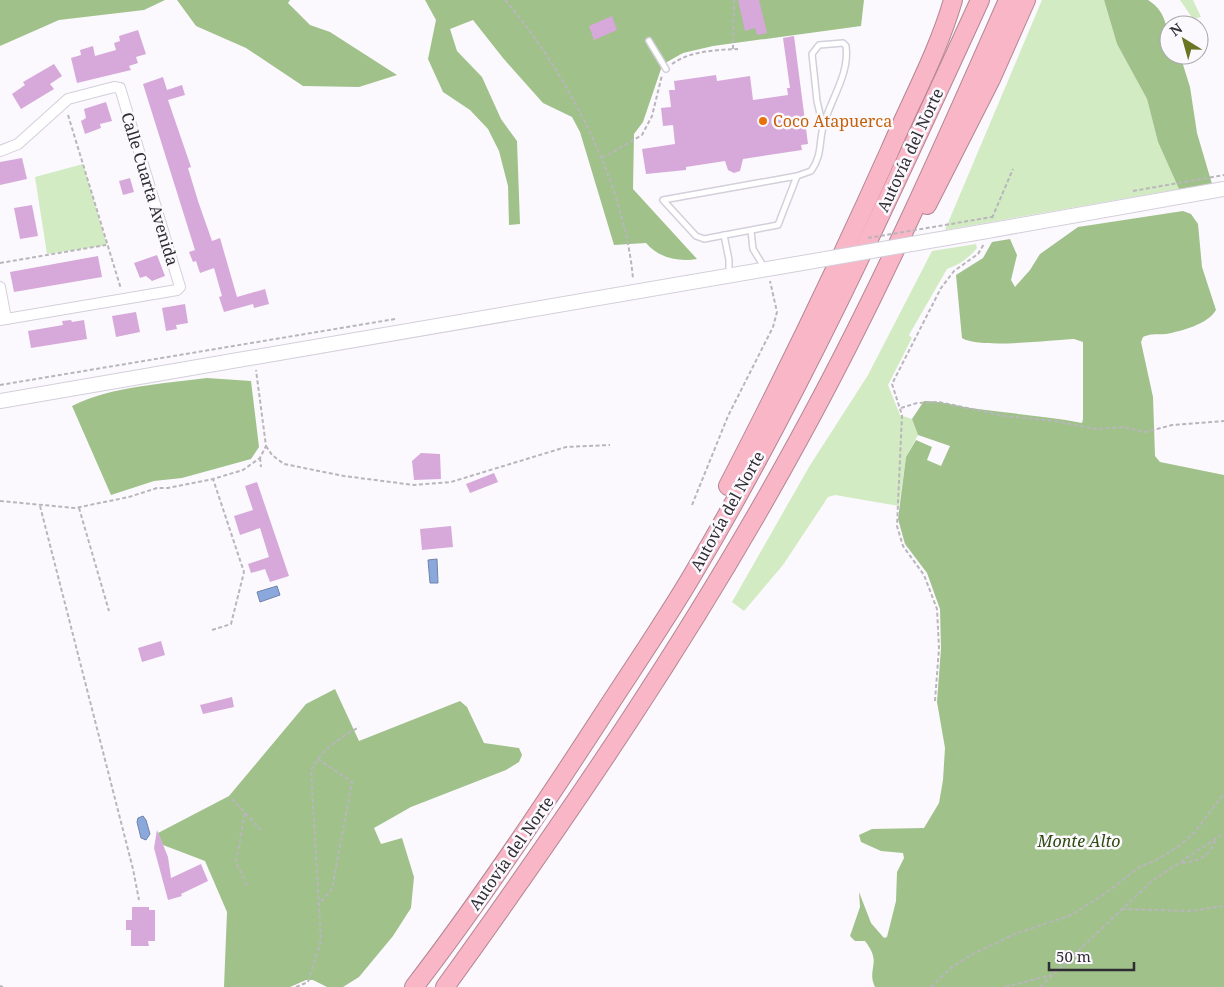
<svg xmlns="http://www.w3.org/2000/svg" width="1224" height="987" font-family="'Noto Serif',serif">
<style>
.green{fill:#d2ebc2}
.forest{fill:#a0c18a}
.water{fill:#8ba8dc;stroke:#6f83a9}
.building{fill:#d6a9da}
.lines{fill:none;stroke-linecap:round;stroke-linejoin:round}
.service-casing{stroke:#d3cfdb;stroke-width:8}
.minor-casing{stroke:#d3cfdb;stroke-width:12}
.secondary-casing{stroke:#d3cfdb;stroke-width:16}
.motorway-casing{stroke:#b28692;stroke-width:20}
.path{stroke:#b8b6bb;stroke-width:2;stroke-dasharray:4 2.5;stroke-linecap:butt}
.service{stroke:#fff;stroke-width:5}
.minor{stroke:#fff;stroke-width:10}
.secondary{stroke:#fff;stroke-width:14}
.motorway{stroke:#f9b6c6;stroke-width:18}
.secondary-bridge-casing{stroke:#d3cfdb;stroke-width:16;stroke-linecap:butt}
.path-bridge{stroke:#b8b6bb;stroke-width:2;stroke-dasharray:4 2.5;stroke-linecap:butt}
.secondary-bridge{stroke:#fff;stroke-width:14}
.food-dot{fill:#e8710a;stroke:#fbf9fe;stroke-width:2}
.labels{text-anchor:middle;stroke-width:5;stroke-linejoin:round;paint-order:stroke}
.food-label{font-size:16px;fill:#c56008;stroke:#fbf9fe;text-anchor:start}
.street-label{font-size:16px;fill:#2f2d32;stroke:#fbf9fe}
.park-label{font-size:16px;font-style:italic;fill:#2d4a11;stroke:#fbf9fe}
</style>
<rect width="100%" height="100%" fill="#fbf9fe"/>
<g class="green">
<path d="M1042,0H1104L1117,44L1147,99L1158,142L1179,189L945,230Z"/>
<path d="M1180,0H1193L1201,17L1193,19Z"/>
<path d="M83,164L107,245L47,254L35,177Z"/>
<path d="M976,244L977,248C969,258 959,265 947,269L909,335L912,338L888,385L900,415L912,419L918,435L906,457L899,506L835,495L828,497L783,565L744,611L732,602L809,467L868,375L932,251Z"/>
</g>
<g class="forest">
<path d="M0,0H165L144,10L59,20L0,46Z"/>
<path d="M177,0H290L288,3L310,25L330,32L397,75L359,87L303,86L246,48L196,26Z"/>
<path d="M425,0H864L861,26L713,46L683,53L667,62L661,69L643,122L634,134L633,189L697,259C678,262 659,258 646,243L614,245L580,132L572,117L543,103L503,58L473,20L450,29L457,51L482,77L501,119L517,141L520,224L509,225L508,186L499,151L488,129L470,110L443,92L428,59L436,20Z"/>
<path d="M1104,0H1148C1168,12 1169,35 1169,55H1180L1190,87L1197,133L1212,184L1179,189L1158,142L1147,99L1117,44Z"/>
<path d="M1183,211L1191,214L1198,224L1202,267L1216,310C1208,324 1182,331 1166,334C1157,335 1152,333 1143,337L1141,342L1153,397L1155,456L1160,462L1224,475V987H875C866,968 883,964 865,941H855L850,936L860,907L859,892L871,923L884,938L887,937L896,901L897,872L904,858L903,853L881,851L861,842L859,835L872,829L924,828L939,803L943,780L945,748L937,702L941,648L940,609L927,573L905,544L898,519L906,457L916,440L932,447L927,460L941,466L950,446L918,435L912,419L924,401C943,401 959,407 978,409C1013,414 1048,416 1082,423L1083,419V342L1074,339C1050,340 979,349 962,338L956,275L983,258L992,242L1010,239L1017,255L1011,280L1015,287L1030,270L1040,254L1078,227Z"/>
<path d="M207,378L251,381L259,447L251,459L182,478L154,481L111,495L72,406C112,386 163,384 207,378Z"/>
<path d="M335,689L359,741L460,701L467,707L484,743L519,748L522,755L519,762L506,770L411,807L374,828L381,844L402,838L414,877L411,908L393,936L359,977L343,987H327L313,980H306L290,987H224L227,912L205,861L163,845L158,833L229,796L306,704Z"/>
</g>
<g class="water">
<path d="M437,559L438,583H430L428,560Z"/>
<path d="M277,586L280,595L260,602L257,592Z"/>
<path d="M143,816L146,820L150,834L146,840L141,838L137,822L138,818Z"/>
</g>
<g class="building">
<path d="M738,0H759L767,33L757,35L755,28L745,31Z"/>
<path d="M612,16L617,30L594,40L589,26Z"/>
<path d="M138,30L146,54L136,57L138,63L129,66L131,70L77,83L71,58L81,55L80,50L93,46L95,56L116,50L114,43L120,41L119,36Z"/>
<path d="M794,36L808,144L801,145L802,150L743,159L740,171L734,173L728,170L725,161L686,167V170L646,174L642,149L675,144L673,125L663,126L661,108L671,107L669,90H675L674,81L716,75L717,81L750,76L753,100L788,95L787,88H790L783,38Z"/>
<path d="M54,64L62,76L50,84L54,89L21,109L12,94L25,85L23,82Z"/>
<path d="M163,77L167,90L182,85L185,95L168,100L191,167L188,168L198,201L212,241L220,238L237,297L265,289L269,304L254,308L253,304L224,312L219,297L222,296L214,268L200,273L196,261L193,262L189,252L195,250L143,84Z"/>
<path d="M106,102L112,121L100,124L101,128L85,134L81,121L86,118L84,109Z"/>
<path d="M22,158L27,179L0,185V162Z"/>
<path d="M130,178L134,192L123,195L119,181Z"/>
<path d="M32,205L38,236L20,239L14,208Z"/>
<path d="M157,255L165,276L152,281L146,276L140,278L134,263Z"/>
<path d="M98,256L102,277L14,292L10,272Z"/>
<path d="M185,304L188,323L176,325L177,329L166,331L162,308Z"/>
<path d="M136,312L140,332L116,337L112,316Z"/>
<path d="M71,320L72,322L84,320L87,339L31,348L28,331L63,325L62,321Z"/>
<path d="M421,453L440,454L441,479L414,480L412,461Z"/>
<path d="M494,473L498,482L470,493L466,484Z"/>
<path d="M257,482L289,576L270,582L265,569L251,573L248,564L269,557L260,528L240,535L234,516L253,510L245,486Z"/>
<path d="M451,526L453,547L422,550L420,529Z"/>
<path d="M161,641L165,655L142,662L138,648Z"/>
<path d="M232,697L234,707L203,714L200,705Z"/>
<path d="M157,830L168,857L171,878L201,864L208,881L181,894L182,896L168,900L154,848Z"/>
<path d="M132,907H149V910H155V941H148L149,946H131V930H126V920H132Z"/>
</g>
<g class="lines">
<g class="service-casing">
<g id="service">
<path d="M649,41L666,69"/>
<path d="M797,176L778,225L704,239L696,236L663,200Z"/>
<path d="M797,176L811,171C822,156 819,143 823,127C830,100 850,74 846,46L843,43L819,45L812,54L817,101L823,127"/>
<path d="M751,231L753,249L764,267"/>
<path d="M724,235L729,260V274"/>
</g>
</g>
<g class="minor-casing">
<g id="minor">
<path d="M0,151L18,144L68,99L114,87L120,88L180,287L177,290L0,320"/>
<path d="M0,287L6,319"/>
</g>
</g>
<g class="secondary-casing">
<g id="secondary">
<path d="M987,231L1224,189"/>
<path d="M0,401L779,267"/>
</g>
</g>
<g class="motorway-casing">
<g id="motorway">
<path d="M927,205L991,79L1026,0"/>
<path d="M728,486C785,376 839,264 890,150C911,101 938,52 953,0"/>
<path d="M414,987C480,901 541,810 600,719C631,671 664,623 693,574C802,390 891,194 980,0"/>
<path d="M445,987C572,811 695,630 799,439C877,297 943,148 1008,0"/>
</g>
</g>
<g class="path">
<path d="M505,0C567,72 625,184 633,279"/>
<path d="M733,49L734,0"/>
<path d="M672,64C690,51 715,50 738,49"/>
<path d="M68,115L121,289"/>
<path d="M602,158L642,135L652,116L662,75"/>
<path d="M1133,191L1224,175"/>
<path d="M992,218L1013,169"/>
<path d="M0,263L106,245"/>
<path d="M0,385L395,319"/>
<path d="M901,408L917,403L939,402L1005,416L1055,421L1096,429L1123,427L1146,432L1172,425L1224,421"/>
<path d="M266,446L272,455L284,464L344,476L414,485L451,482L566,447L610,445"/>
<path d="M260,458L261,467"/>
<path d="M0,501L75,508L129,497L157,488H168L213,479L243,470L260,458L266,446L256,370"/>
<path d="M692,505L728,416L773,327L777,312L770,281"/>
<path d="M40,506L133,869L139,900"/>
<path d="M79,508L109,611"/>
<path d="M212,630L231,624L244,572L213,479"/>
<path d="M935,701L939,648L937,609L924,575L903,546L897,526L902,415L892,384L941,288L954,271L978,254L984,244"/>
<path d="M318,759L352,782L332,889L318,905"/>
<path d="M232,799L261,830"/>
<path d="M245,813L236,862L248,887"/>
<path d="M1182,863C1198,861 1211,856 1215,840"/>
<path d="M1122,909L1190,911L1224,906"/>
<path d="M0,986L3,987"/>
<path d="M296,987L308,982L321,940L311,770C322,750 339,738 359,727"/>
<path d="M931,987L953,966L971,955L1015,934L1071,915L1103,895L1138,868L1160,858L1179,846L1195,832L1224,793"/>
<path d="M1005,987L1051,975"/>
<path d="M1040,987L1152,881L1224,833"/>
</g>
<use href="#service" class="service"/>
<use href="#minor" class="minor"/>
<use href="#secondary" class="secondary"/>
<use href="#motorway" class="motorway"/>
<g class="secondary-bridge-casing">
<path id="secondary-bridge" d="M779,267L987,231"/>
</g>
<path class="path-bridge" d="M868,238L992,217"/>
<use href="#secondary-bridge" class="secondary-bridge"/>
</g>
<circle class="food-dot" cx="763" cy="121" r="5"/>
<g class="labels">
<g class="food-label">
<text x="773" y="127">Coco Atapuerca</text>
</g>
<g class="street-label">
<text transform="translate(910 150) rotate(-65)" y="6">Autovía del Norte</text>
<text transform="translate(150 189) rotate(73)" y="6">Calle Cuarta Avenida</text>
<text transform="translate(727 511) rotate(-61)" y="6">Autovía del Norte</text>
<text transform="translate(511 853) rotate(-55)" y="6">Autovía del Norte</text>
</g>
<g class="park-label">
<text x="1079" y="847">Monte Alto</text>
</g>
</g>
<g transform="translate(1184 40) rotate(323)"><circle r="24" fill="#fbf9fe" stroke="#a9a7ac"/>
<path d="M0-4L9 19L0 12L-9 19Z" fill="#697622"/>
<text y="-8" font-size="14" font-weight="bold" text-anchor="middle" fill="#2f2d32">N</text>
</g>
<path d="M1049 962v8h85v-8" fill="none" stroke="#2f2d32" stroke-width="2.5"/>
<text x="1056" y="962" font-size="15" fill="#2f2d32" stroke="#fbf9fe" stroke-width="4" paint-order="stroke">50 m</text>
</svg>
